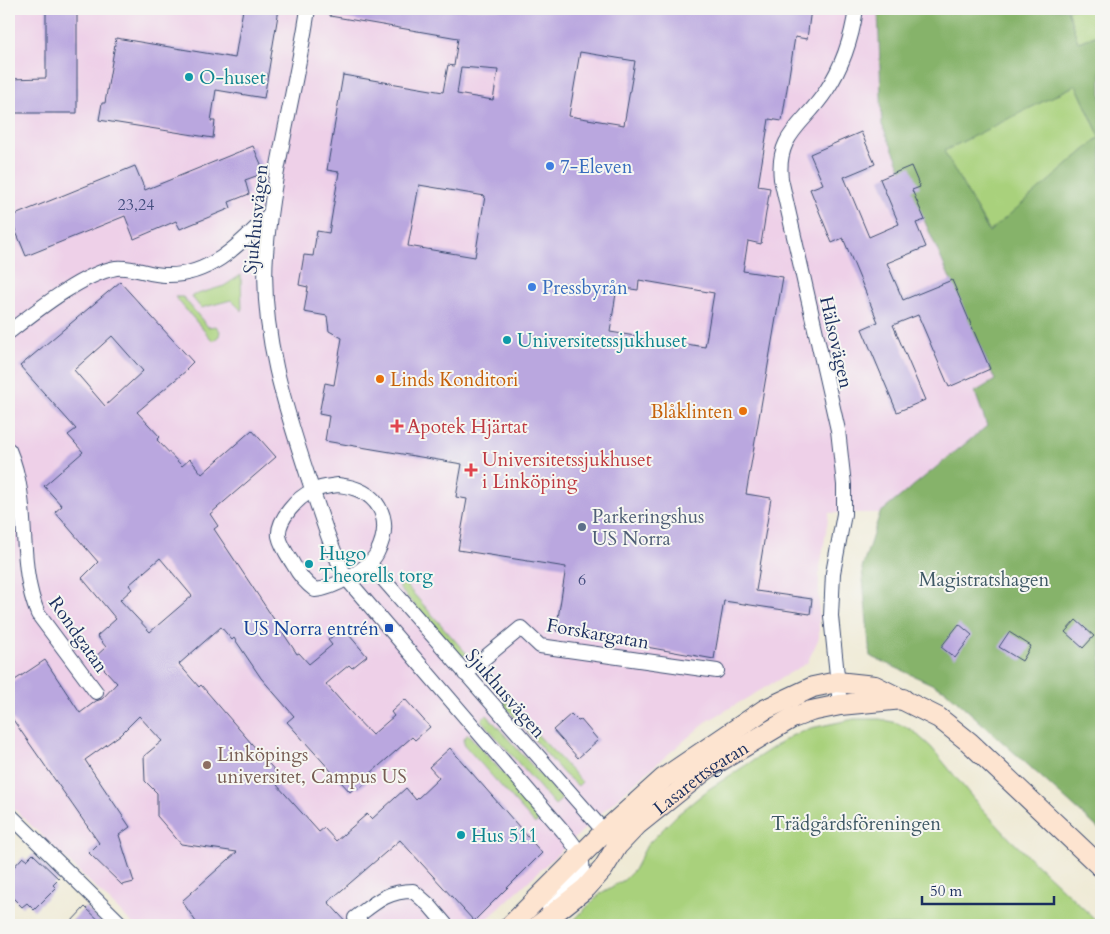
<svg xmlns="http://www.w3.org/2000/svg" width="1110" height="934" font-family="Cardo,serif">
<style>
.built{fill:#eed0e8}
.green{fill:#a9d17b;stroke:#62806c}
.forest{fill:#86b36b;stroke:#507164;fill-rule:evenodd}
.building{fill:#baa7df;fill-rule:evenodd}
.lines{fill:none;stroke-linecap:round;stroke-linejoin:round}
.minor-casing{stroke:#3b4b70;stroke-width:16}
.secondary-casing{stroke:#3b4b70;stroke-width:22}
.minor{stroke:#fff;stroke-width:14}
.secondary{stroke:#fde4d0;stroke-width:20}
.culture-dot{fill:#0f9aa8;stroke:#f6f6f2;stroke-width:2}
.shop-dot{fill:#3f7fe0;stroke:#f6f6f2;stroke-width:2}
.food-dot{fill:#e8710a;stroke:#f6f6f2;stroke-width:2}
.health-dot{fill:#e0444e;stroke:#f6f6f2;stroke-width:2}
.service-dot{fill:#5c6f8a;stroke:#f6f6f2;stroke-width:2}
.transit-dot{fill:#1a4fb4;stroke:#f6f6f2;stroke-width:2}
.education-dot{fill:#8d6e63;stroke:#f6f6f2;stroke-width:2}
.labels{text-anchor:middle;stroke-width:4;stroke-linejoin:round;paint-order:stroke}
.number-label{font-size:16px;fill:#434d7e}
.culture-label{font-size:19px;fill:#0d838f;stroke:#f6f6f2;text-anchor:start}
.shop-label{font-size:19px;fill:#366cbe;stroke:#f6f6f2;text-anchor:start}
.street-label{font-size:19px;fill:#1b2f5e;stroke:#f6f6f2}
.food-label{font-size:19px;fill:#c56008;stroke:#f6f6f2;text-anchor:start}
.health-label{font-size:19px;fill:#be3a42;stroke:#f6f6f2;text-anchor:start}
.service-label{font-size:19px;fill:#4e5e75;stroke:#f6f6f2;text-anchor:start}
.park-label{font-size:19px;fill:#3e5865;stroke:#f6f6f2}
.transit-label{font-size:19px;fill:#164399;stroke:#f6f6f2;text-anchor:end}
.education-label{font-size:19px;fill:#785e54;stroke:#f6f6f2;text-anchor:start}
</style>
<rect width="100%" height="100%" fill="#f6f6f2"/>
<filter id="ink" filterUnits="userSpaceOnUse"><feTurbulence type="fractalNoise" baseFrequency=".02" numOctaves="2"/><feDisplacementMap in="SourceGraphic" scale="10" xChannelSelector="R" yChannelSelector="G"/><feConvolveMatrix kernelMatrix="1 2 1 2 8 2 1 2 1" color-interpolation-filters="sRGB"/></filter>
<filter id="wash" filterUnits="userSpaceOnUse"><feTurbulence type="fractalNoise" baseFrequency=".0096" numOctaves="4" result="noise"/><feDisplacementMap in="SourceGraphic" scale="20" xChannelSelector="R" yChannelSelector="G"/><feGaussianBlur stdDeviation="1.12" result="paint"/><feColorMatrix in="noise" values="0 0 0 0 0 0 0 0 0 0 0 0 0 0 0 0 0 1.4 0 .05"/><feComposite in="paint" operator="in"/></filter>
<g filter="url(#wash)">
<rect width="100%" height="100%" fill="#efead5"/>
<path class="built" d="M9,9H878L882,125L995,380L975,392L987,426L880,513H829L819,575V638L807,663L706,722L632,785L481,925H134L9,804Z"/>
<g class="green">
<path d="M1067,9H1101V34L1078,42Z"/>
<path d="M1076,85L1100,137L990,232L943,151Z"/>
<path d="M241,275L242,311L231,300L201,308L191,296L224,286Z"/>
<path d="M175,297H183L208,327L216,326L220,331L219,336L213,341Z"/>
<path d="M404,583L467,654L462,657L459,655L399,588Z"/>
<path d="M506,701L582,782L578,786L564,774L502,703Z"/>
<path d="M487,715L562,799L555,805L481,720Z"/>
<path d="M854,719H880L897,723L912,730L931,747L977,803L1010,839L1101,925H569L601,893L624,880L634,870L647,845L677,815L709,789L791,736L811,728Z"/>
<path d="M468,734L542,817L535,824L465,746L463,740Z"/>
</g>
<path class="forest" d="M878,9H1067L1078,42L1101,34V831L945,690L870,656L862,568L880,513L987,426L975,392L995,380L882,125ZM1076,85L1100,137L989,232L944,151Z"/>
<g id="blocks">
<g class="building">
<path d="M46,9H77V113H9V79L46,78Z"/>
<path d="M243,9H279L264,98L216,90L211,121H215L213,138L99,120L102,103H105L116,38L235,58Z"/>
<path d="M331,9H811L807,39L795,37L782,121L769,119L758,186L770,188L761,244L748,241L743,271L783,277L746,494L771,498L756,591L812,599L810,614L724,601L714,659L556,631L566,567L458,550L467,499L456,497L462,464L325,441L329,416L319,414L325,383L334,385L342,338L329,331L327,316L304,312L308,287L299,285L304,255L313,256L317,231L329,233L339,172L327,170L343,75L443,92L448,65L454,66L458,38L330,16ZM580,52L635,61L624,125L569,116ZM461,67L498,70L493,100L457,94ZM419,185L485,196L475,257L408,246ZM639,280L714,293L705,347L610,332L617,287L638,290Z"/>
<path d="M861,132L875,164L844,177L869,237L899,224L880,179L911,166L920,187L912,190L925,220L916,223L926,247L887,263L903,300L952,280L990,369L949,387L918,315L893,325L925,400L897,412L862,329L878,322L843,238L832,243L810,189L823,184L810,154Z"/>
<path d="M253,146L261,164L259,175L245,180L249,194L229,202L231,208L180,229L176,221L134,239L125,216L26,256L10,217L135,166L145,190Z"/>
<path d="M120,282L193,362L186,369L187,370L137,412L160,437L157,440L182,466L190,459L202,474L252,430L276,457L210,514L218,526L214,529L297,654L299,653L309,664L332,645L328,640L343,628L367,656L352,668L349,665L326,684L354,716L372,735L394,716L391,712L405,699L430,727L415,740L412,737L371,773L373,777L359,789L356,787L350,792L287,722L294,716L261,678L234,638L232,640L221,627L179,664L199,687L201,685L283,780L277,785L319,832L324,828L336,841L367,814L372,819L406,788L416,800L439,778L429,767L450,748L542,853L474,921L400,840L328,902L349,925H198L182,901L237,852L181,844L157,816V793L145,781L144,756L162,741L139,716L120,735L85,760L130,827L119,835L134,882L122,885L89,853L99,843L9,714V684L45,660L80,713L96,701L102,699L117,683L94,658L106,647L97,636L116,619L82,578L98,562L55,512L62,506L44,486L83,452L68,435L76,429L20,366ZM112,336L143,371L105,406L74,370ZM160,558L192,596L150,632L120,600L132,589L129,585Z"/>
<path d="M1076,620L1094,636L1083,648L1065,632Z"/>
<path d="M959,624L972,635L955,658L941,647Z"/>
<path d="M1009,632L1031,646L1022,661L999,647Z"/>
<path d="M571,714L578,721L581,720L598,740L578,758L553,730Z"/>
<path d="M33,854L59,879L53,885L56,888L34,910L27,903L22,907L9,894V872L23,857L27,860Z"/>
<path d="M85,907L104,925H68Z"/>
</g>
</g>
</g>
<g filter="url(#ink)">
<use href="#blocks" fill-opacity="0" stroke="#3b4b70" stroke-width="1"/>
<g class="lines">
<g class="minor-casing">
<g id="minor">
<path d="M308,9C296,91 272,171 266,254C260,334 287,413 311,486C322,518 331,549 346,578L563,831C572,842 587,859 581,874L549,908"/>
<path d="M9,332C36,311 82,274 116,268C132,266 150,275 165,275C210,277 241,243 270,214"/>
<path d="M9,450C32,504 16,562 38,614L96,692"/>
<path d="M338,485C377,489 395,517 377,553C369,569 332,589 315,590C305,583 299,575 293,564C288,556 281,546 279,536C277,520 298,497 312,491C320,487 330,486 338,485Z"/>
<path d="M369,563L609,837"/>
<path d="M465,674L521,628L540,646L717,671"/>
<path d="M840,705L831,616L833,573L844,514V485L838,430L781,179C776,134 804,125 826,91C842,67 852,37 856,9"/>
<path d="M9,814L122,925"/>
<path d="M362,925L355,918C376,902 387,891 413,891L429,905L446,925"/>
</g>
</g>
<g class="secondary-casing">
<g id="secondary">
<path d="M511,925L604,832L664,778L764,710L813,687L837,682L875,686L939,718L969,742L1101,867"/>
<path id="s1" d="M539,925L586,888L603,869L617,846L637,825L708,768L792,718L811,711L840,705L903,699"/>
</g>
</g>
<use href="#minor" class="minor"/>
<use href="#secondary" class="secondary"/>
</g>
</g>
<g class="culture-dot">
<circle cx="189" cy="77" r="5"/>
<circle cx="507" cy="340" r="5"/>
<circle cx="309" cy="564" r="5"/>
<circle cx="461" cy="835" r="5"/>
</g>
<g class="shop-dot">
<circle cx="550" cy="166" r="5"/>
<circle cx="532" cy="287" r="5"/>
</g>
<g class="food-dot">
<circle cx="380" cy="379" r="5"/>
<circle cx="743" cy="411" r="5"/>
</g>
<g class="health-dot">
<path d="M394.5 418.5h5v5h5v5h-5v5h-5v-5h-5v-5h5z"/>
<path d="M468.5 462.5h5v5h5v5h-5v5h-5v-5h-5v-5h5z"/>
</g>
<circle class="service-dot" cx="582" cy="527" r="5"/>
<rect class="transit-dot" x="384" y="623" width="10" height="10" rx="2.5"/>
<circle class="education-dot" cx="207" cy="765" r="5"/>
<g class="labels">
<g class="number-label">
<text x="136" y="210">23,24</text>
<text x="582" y="585">6</text>
</g>
<g class="culture-label">
<text x="199" y="84">O-huset</text>
<text x="517" y="347">Universitetssjukhuset</text>
<text x="319" y="560">Hugo<tspan x="319" dy="22">Theorells torg</tspan></text>
<text x="471" y="842">Hus 511</text>
</g>
<g class="shop-label">
<text x="560" y="173">7-Eleven</text>
<text x="542" y="294">Pressbyrån</text>
</g>
<g class="street-label">
<text transform="translate(255 219) rotate(-84)" y="7">Sjukhusvägen</text>
<text transform="translate(837 342) rotate(77)" y="7">Hälsovägen</text>
<text transform="translate(598 633) rotate(10)" y="7">Forskargatan</text>
<text transform="translate(79 634) rotate(55)" y="7">Rondgatan</text>
<text transform="translate(506 693) rotate(49)" y="7">Sjukhusvägen</text>
<text dy="7" stroke="none"><textPath href="#s1" startOffset="221">Lasarettsgatan</textPath></text>
</g>
<g class="food-label">
<text x="390" y="386">Linds Konditori</text>
<text x="733" y="418" text-anchor="end">Blåklinten</text>
</g>
<g class="health-label">
<text x="407" y="433">Apotek Hjärtat</text>
<text x="482" y="466">Universitetssjukhuset<tspan x="482" dy="22">i Linköping</tspan></text>
</g>
<g class="service-label">
<text x="592" y="523">Parkeringshus<tspan x="592" dy="22">US Norra</tspan></text>
</g>
<g class="park-label">
<text x="984" y="586">Magistratshagen</text>
<text x="856" y="830">Trädgårdsföreningen</text>
</g>
<g class="transit-label">
<text x="379" y="635">US Norra entrén</text>
</g>
<g class="education-label">
<text x="217" y="761">Linköpings<tspan x="217" dy="22">universitet, Campus US</tspan></text>
</g>
</g>
<rect width="1110" height="934" fill="none" stroke="#f6f6f2" stroke-width="30"/>
<path d="M922 896v8h132v-8" fill="none" stroke="#1b2f5e" stroke-width="2.5"/>
<text x="930" y="896" font-size="15" fill="#1b2f5e" stroke="#f6f6f2" stroke-width="4" paint-order="stroke">50 m</text>
</svg>
